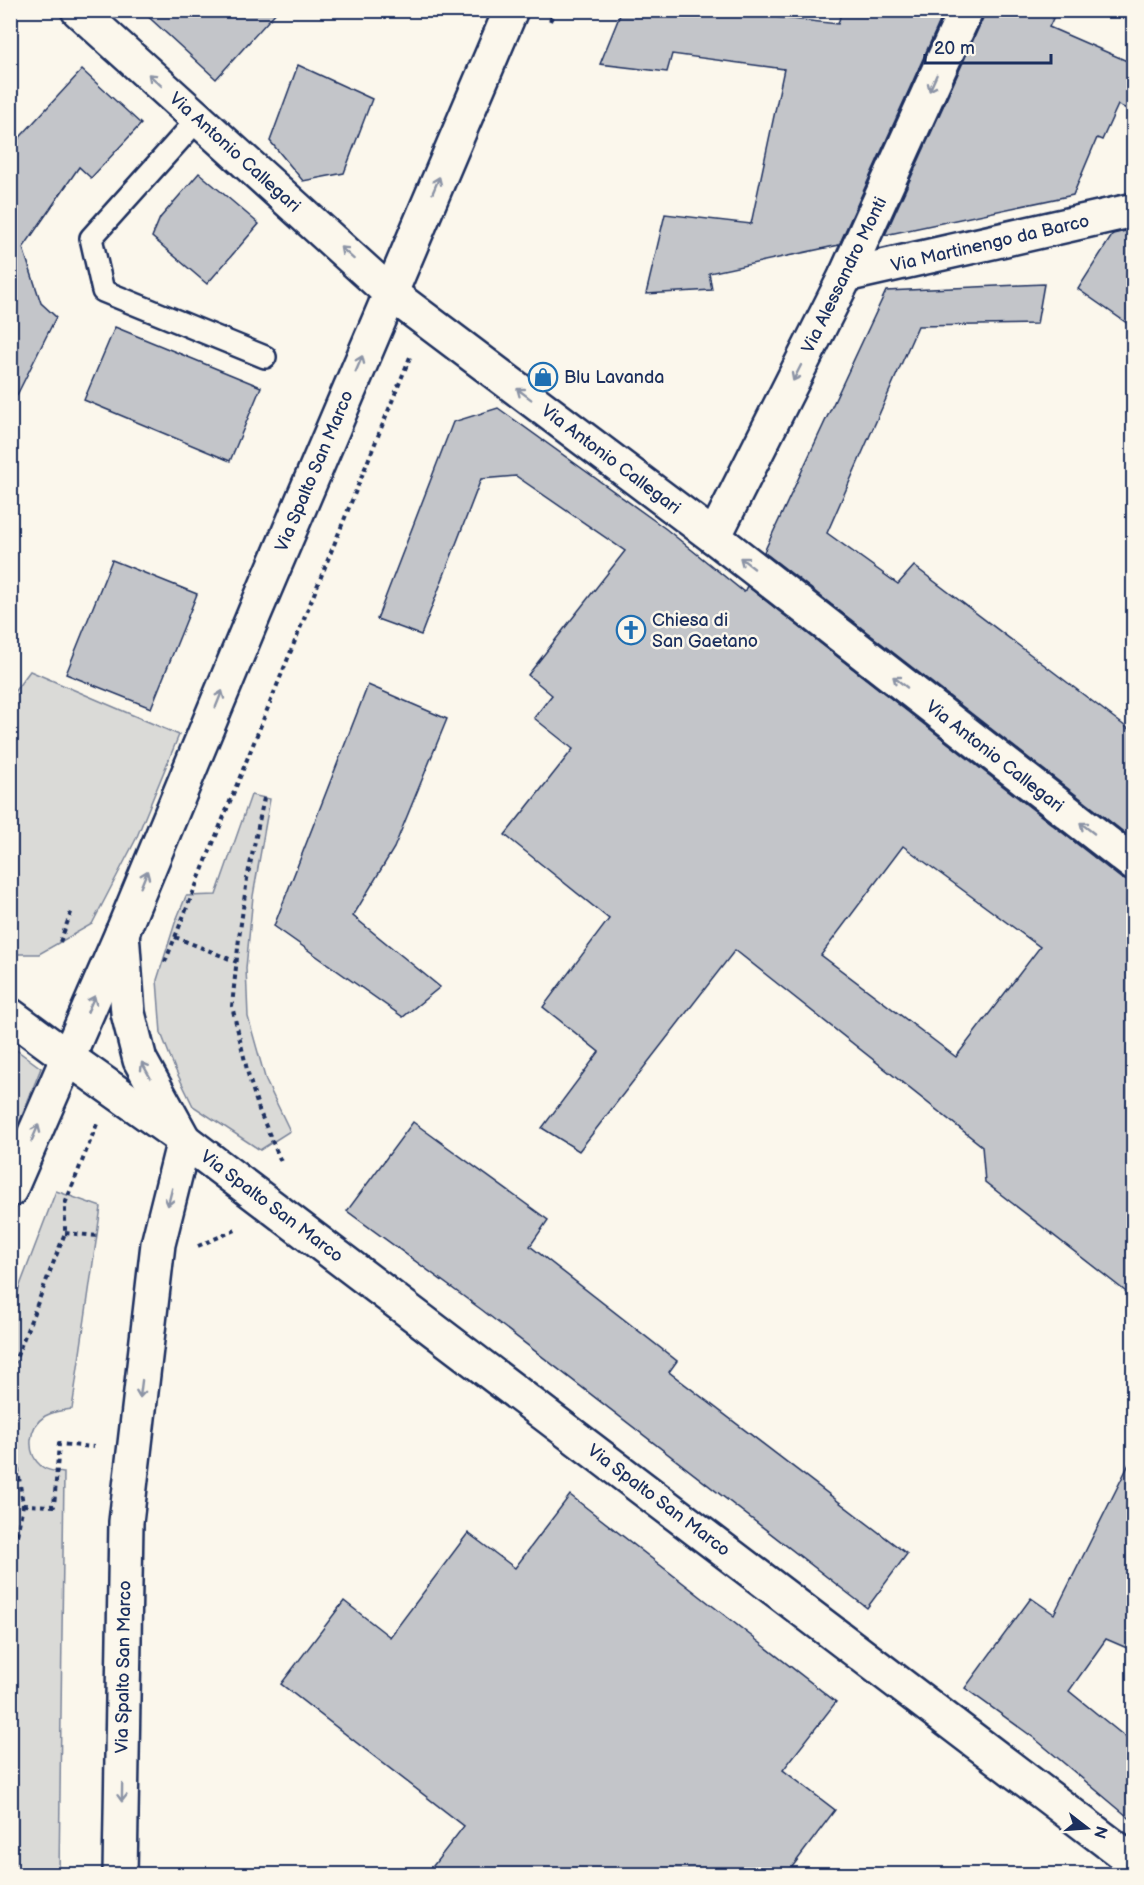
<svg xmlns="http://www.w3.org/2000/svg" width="1144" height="1885" font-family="'Balsamiq Sans',sans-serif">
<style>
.green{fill:#dadad7;stroke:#7a849a;stroke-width:1.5}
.building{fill:#c3c5c9;stroke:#1b2f5e;stroke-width:1.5;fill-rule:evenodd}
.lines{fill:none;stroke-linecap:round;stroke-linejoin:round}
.service-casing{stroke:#1b2f5e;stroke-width:26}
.minor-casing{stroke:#1b2f5e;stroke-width:38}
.tertiary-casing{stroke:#1b2f5e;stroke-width:38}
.secondary-casing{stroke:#1b2f5e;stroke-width:38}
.path{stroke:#1b2f5e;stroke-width:4;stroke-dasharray:4.5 4.5;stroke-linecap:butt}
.service{stroke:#fbf7ec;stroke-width:21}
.minor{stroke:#fbf7ec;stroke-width:33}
.tertiary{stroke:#fbf7ec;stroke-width:33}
.secondary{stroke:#fbf7ec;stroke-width:33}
.oneway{stroke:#8b93a5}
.labels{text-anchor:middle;stroke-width:5;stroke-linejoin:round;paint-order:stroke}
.street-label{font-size:18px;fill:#1b2f5e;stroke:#fbf7ec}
.poi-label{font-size:18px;fill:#1b2f5e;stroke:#fbf7ec;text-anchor:start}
</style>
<rect width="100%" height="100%" fill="#fbf7ec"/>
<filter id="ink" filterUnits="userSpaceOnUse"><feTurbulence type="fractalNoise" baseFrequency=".0167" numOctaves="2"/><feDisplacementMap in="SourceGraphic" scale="12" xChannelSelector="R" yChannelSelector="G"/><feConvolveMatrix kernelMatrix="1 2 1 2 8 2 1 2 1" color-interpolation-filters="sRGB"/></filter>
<g filter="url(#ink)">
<g class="green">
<path d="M30,671L179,735L136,839L92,924L39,954H11V696Z"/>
<path d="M251,795L270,799L253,896L246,968L248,1017L266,1081L290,1131L260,1150L193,1106L175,1069L161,1033L157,980L175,923L186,896L216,895Z"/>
<path d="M11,1046L41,1068L11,1143Z"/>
<path d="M56,1191L101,1207L72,1409C63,1410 54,1411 45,1416C28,1427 26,1453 41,1466C47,1471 56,1472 64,1473L59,1874H11V1309Z"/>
</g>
<g class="building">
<path d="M141,10H278L216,79Z"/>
<path d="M622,10H710L838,24L842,10H945L839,245L709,273L712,290L646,294L665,214L751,224L784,69L672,54L667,72L600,64Z"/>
<path d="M984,10H1057L1049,27L1134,64V112L1118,105L1102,140L1097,138L1073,195L885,235L983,18Z"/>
<path d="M298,65L372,99L344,173L303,181L270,141Z"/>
<path d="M82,70L141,124L91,178L79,167L23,248L41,303L56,317L10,409V148Z"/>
<path d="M199,173L259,224L207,284L152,237L160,218Z"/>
<path d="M1134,229V328L1078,289L1113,234Z"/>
<path d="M1044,284L1037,324L918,326L827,533L898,584L914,566L1134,733V840L764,552L886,291Z"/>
<path d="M115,327L261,387L230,461L84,400Z"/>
<path d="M498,408L666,529L744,592L747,586L1122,879L1134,882V1298L985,1182L982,1146L735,950L579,1151L542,1128L599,1052L543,1007L609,919L505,835L573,749L534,718L552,695L528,675L625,551L516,476L481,479L421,635L377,619L453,422ZM903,846L1040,947L956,1057L821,955Z"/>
<path d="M112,560L197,594L151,708L66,674Z"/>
<path d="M368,685L447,719L394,848L353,916L440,987L403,1017L274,926Z"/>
<path d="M413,1122L548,1220L530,1246L677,1361L669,1372L907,1554L867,1608L482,1310L347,1211Z"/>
<path d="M1134,1454V1651L1106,1639L1069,1691L1134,1744V1822L1034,1738L965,1688L1031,1598L1054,1614Z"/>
<path d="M570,1495L836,1702L783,1770L835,1810L786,1875H426L464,1826L281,1684L344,1601L390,1637L468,1533L515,1568Z"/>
</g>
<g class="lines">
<g class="service-casing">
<path id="service" d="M198,119L91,238L103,291L265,357"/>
</g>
<g class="minor-casing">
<g id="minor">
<path d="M78,10L390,293L714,537L1134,864"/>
<path d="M846,275L1134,210"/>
<path d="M714,537L846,275L966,10"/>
<path d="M67,1057L184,1140L1134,1862"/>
<path d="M120,1874L126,1522L158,1244L184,1140L140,1060L128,1013L122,933"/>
</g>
</g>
<g class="tertiary-casing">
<path id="tertiary" d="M10,1015L67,1057"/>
</g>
<g class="secondary-casing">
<path id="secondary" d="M10,1190L122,933L255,612L511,10"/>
</g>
<g class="path">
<path d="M550,21L555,10"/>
<path d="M264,798L247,879L239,938L232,1006L248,1074L259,1110L282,1164"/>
<path d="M175,937L237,962"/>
<path d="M60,942L72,910"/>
<path d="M165,962L410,357"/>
<path d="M65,1233L98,1236"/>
<path d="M198,1246L238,1229"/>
<path d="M23,1505L54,1506L59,1444L94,1447"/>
<path d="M10,1570L23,1505L15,1450L13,1366L65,1233V1204L97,1124"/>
</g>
<use href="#service" class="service"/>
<use href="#minor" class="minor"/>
<use href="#tertiary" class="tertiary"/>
<use href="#secondary" class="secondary"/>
</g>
<defs><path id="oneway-shaft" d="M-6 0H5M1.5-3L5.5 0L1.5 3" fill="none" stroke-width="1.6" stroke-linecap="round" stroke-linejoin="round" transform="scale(1.5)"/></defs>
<g class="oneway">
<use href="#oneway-shaft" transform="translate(155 80) rotate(-138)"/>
<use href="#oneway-shaft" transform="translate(933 83) rotate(114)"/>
<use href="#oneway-shaft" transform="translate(436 185) rotate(-67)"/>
<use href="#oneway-shaft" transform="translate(347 253) rotate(-138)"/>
<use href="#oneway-shaft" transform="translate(359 364) rotate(-67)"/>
<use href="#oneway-shaft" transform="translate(797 373) rotate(117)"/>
<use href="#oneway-shaft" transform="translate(524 394) rotate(-143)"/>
<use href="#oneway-shaft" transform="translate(747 563) rotate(-142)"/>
<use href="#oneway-shaft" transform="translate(900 682) rotate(-142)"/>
<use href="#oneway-shaft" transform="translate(219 699) rotate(-68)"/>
<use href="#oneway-shaft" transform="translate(1087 828) rotate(-142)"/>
<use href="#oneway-shaft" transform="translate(144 879) rotate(-68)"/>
<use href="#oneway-shaft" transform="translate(91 1004) rotate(-66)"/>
<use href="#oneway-shaft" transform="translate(146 1070) rotate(-119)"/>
<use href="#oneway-shaft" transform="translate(35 1133) rotate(-67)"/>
<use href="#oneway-shaft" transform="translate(170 1197) rotate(104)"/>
<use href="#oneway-shaft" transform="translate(141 1389) rotate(97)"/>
<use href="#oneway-shaft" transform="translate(122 1793) rotate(91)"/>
</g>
</g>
<defs>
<g id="shop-ring" transform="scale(1.5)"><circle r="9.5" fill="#fbf7ec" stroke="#1f6fb2" stroke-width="1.5"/><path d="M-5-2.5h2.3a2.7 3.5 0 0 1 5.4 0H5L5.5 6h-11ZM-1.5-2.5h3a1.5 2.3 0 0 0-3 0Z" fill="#1f6fb2"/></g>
<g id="church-ring" transform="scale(1.5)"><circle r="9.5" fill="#fbf7ec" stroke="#1f6fb2" stroke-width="1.5"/><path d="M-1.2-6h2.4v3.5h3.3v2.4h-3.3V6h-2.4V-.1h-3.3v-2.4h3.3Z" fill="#1f6fb2"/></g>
</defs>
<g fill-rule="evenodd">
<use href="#shop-ring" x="543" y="377"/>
<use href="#church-ring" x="631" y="630"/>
</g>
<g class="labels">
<g class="street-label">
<text transform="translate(235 152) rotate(42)" y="6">Via Antonio Callegari</text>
<text transform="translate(990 243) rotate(-13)" y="6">Via Martinengo da Barco</text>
<text transform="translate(844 275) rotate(-64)" y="6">Via Alessandro Monti</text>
<text transform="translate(611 459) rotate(37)" y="6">Via Antonio Callegari</text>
<text transform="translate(314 471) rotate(-67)" y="6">Via Spalto San Marco</text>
<text transform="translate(995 756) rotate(38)" y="6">Via Antonio Callegari</text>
<text transform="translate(272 1206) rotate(37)" y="6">Via Spalto San Marco</text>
<text transform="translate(659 1500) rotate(37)" y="6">Via Spalto San Marco</text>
<text transform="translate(123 1667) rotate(-89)" y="6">Via Spalto San Marco</text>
</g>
<g class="poi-label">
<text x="564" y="383">Blu Lavanda</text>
<text x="652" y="626">Chiesa di<tspan x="652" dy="21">San Gaetano</tspan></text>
</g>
</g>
<rect width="1144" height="1885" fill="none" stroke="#fbf7ec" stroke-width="36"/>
<rect x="18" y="18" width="1108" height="1849" fill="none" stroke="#1b2f5e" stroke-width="2" filter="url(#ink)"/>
<g transform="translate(1087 1828) rotate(107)" stroke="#fbf7ec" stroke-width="4.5" paint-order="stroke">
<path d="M0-4.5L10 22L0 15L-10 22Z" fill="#1b2f5e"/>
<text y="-9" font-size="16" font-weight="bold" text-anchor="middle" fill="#1b2f5e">N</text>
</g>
<path d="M925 54v9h126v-9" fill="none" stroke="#1b2f5e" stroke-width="3"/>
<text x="934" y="54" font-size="18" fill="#1b2f5e" stroke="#fbf7ec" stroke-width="4.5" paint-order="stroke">20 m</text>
</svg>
